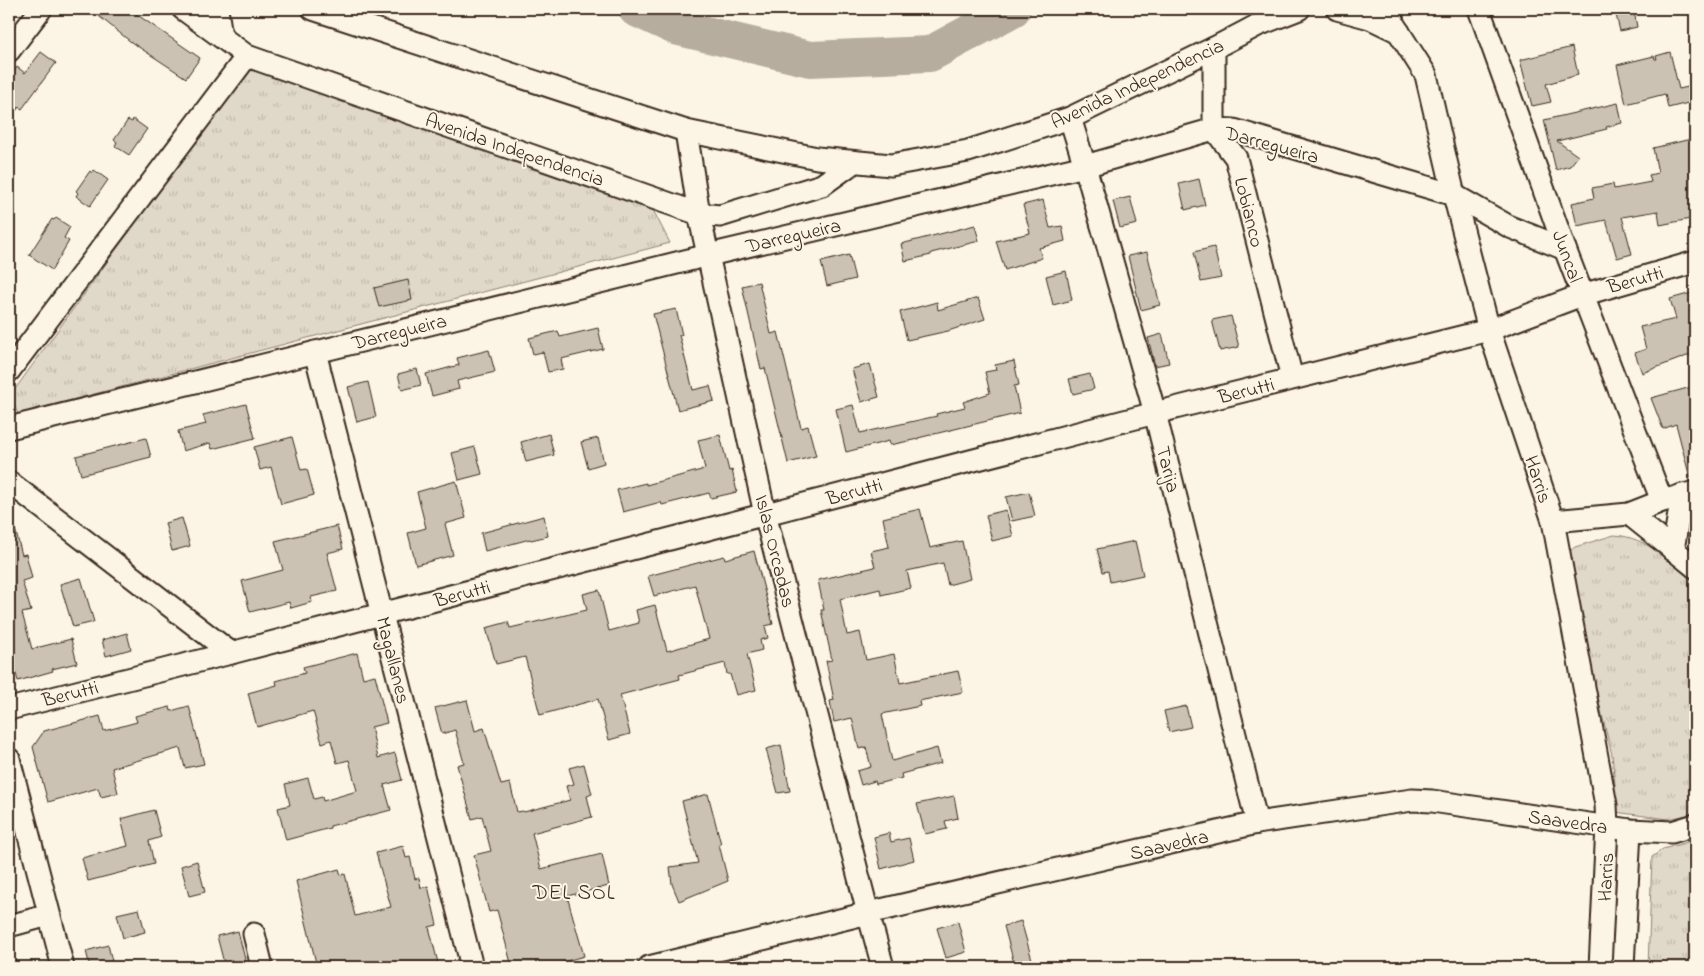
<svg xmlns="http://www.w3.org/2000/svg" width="1704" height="976" font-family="'Indie Flower',sans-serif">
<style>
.grass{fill:url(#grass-tufts);stroke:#8e8173}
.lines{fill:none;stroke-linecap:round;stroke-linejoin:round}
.river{stroke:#b7ad9e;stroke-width:36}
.building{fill:#ccc2b3;stroke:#3b2a1e}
.minor-casing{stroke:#3b2a1e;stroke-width:25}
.minor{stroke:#fcf5e5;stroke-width:21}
.labels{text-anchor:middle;stroke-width:4;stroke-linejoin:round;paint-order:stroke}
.street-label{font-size:20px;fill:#3b2a1e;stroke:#fcf5e5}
.neighbourhood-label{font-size:21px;letter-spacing:1px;fill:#3b2a1e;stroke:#fcf5e5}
</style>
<defs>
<pattern id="grass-tufts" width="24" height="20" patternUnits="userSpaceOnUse" patternTransform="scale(1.25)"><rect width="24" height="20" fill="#e0d8c8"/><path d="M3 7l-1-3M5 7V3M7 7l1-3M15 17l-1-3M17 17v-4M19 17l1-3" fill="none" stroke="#c1baab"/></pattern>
</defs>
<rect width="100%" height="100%" fill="#fcf5e5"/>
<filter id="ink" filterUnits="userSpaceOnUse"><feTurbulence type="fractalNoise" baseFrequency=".02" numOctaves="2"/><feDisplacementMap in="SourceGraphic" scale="10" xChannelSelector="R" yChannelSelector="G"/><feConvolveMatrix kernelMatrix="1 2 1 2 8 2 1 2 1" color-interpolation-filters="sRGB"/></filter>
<g filter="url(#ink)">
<g class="grass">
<path d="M248,68L652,208L670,243L18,414L10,396Z"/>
<path d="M1614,535C1649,537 1669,563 1695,583V813L1669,819L1614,812L1615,784L1612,755L1565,566C1566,557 1568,552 1575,547Z"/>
<path d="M1695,840V967H1648L1652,857L1663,849Z"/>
</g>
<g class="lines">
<path class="river" d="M636,9L675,27L810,59L930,54L1013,9"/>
</g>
<g class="building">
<path d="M90,9H129L200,58L186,78L131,42Z"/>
<path d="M1634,11L1637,27L1620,31L1616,15Z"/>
<path d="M1572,47L1578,75L1546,84L1551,102L1532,106L1520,60Z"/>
<path d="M41,52L56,63L22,109L19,107L9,120V79L17,67L25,73Z"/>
<path d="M1670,52L1679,89L1688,87L1692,102L1668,108L1665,94L1626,104L1617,65L1654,56L1655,59H1657L1656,56Z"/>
<path d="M1618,103L1622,123L1606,127L1607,129L1557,141L1578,156L1570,166L1556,170L1544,120Z"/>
<path d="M133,119L147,129L129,155L115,146L117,142L114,140L128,120L132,122Z"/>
<path d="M1691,139L1695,154V218L1660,225L1658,211L1622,217L1632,254L1617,258L1606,220L1577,226L1572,203L1594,198L1592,188L1613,184L1614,189L1651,182L1649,175L1658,173L1653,148Z"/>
<path d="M94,170L108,180L90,206L76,196L78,193L76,191L90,171L92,173Z"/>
<path d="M1199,179L1205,205L1185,210L1179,184Z"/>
<path d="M1130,197L1137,224L1120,228L1113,201Z"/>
<path d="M1043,200L1050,228L1062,226L1065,241L1039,248L1042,258L1005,270L996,241L1030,233L1023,205Z"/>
<path d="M56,218L70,227L64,238L69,241L52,270L29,255L52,219L54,220Z"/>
<path d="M975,225L979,241L931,253V255L905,261L901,244Z"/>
<path d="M1214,247L1221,278L1201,282L1194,252Z"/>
<path d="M1147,252L1160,305L1141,310L1128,256Z"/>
<path d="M849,255L855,279L827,286L821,262Z"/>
<path d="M1066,271L1072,300L1053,305L1046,276Z"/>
<path d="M408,280L412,300L379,307L374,288Z"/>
<path d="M759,282L771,334L778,332L801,428L808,426L816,456L788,463L765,368L761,369L742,286Z"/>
<path d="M1695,292V353L1642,373L1635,353L1646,349L1640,327L1676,319L1670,299Z"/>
<path d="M978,298L985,319L948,331L907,340L900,312L937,302L938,310Z"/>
<path d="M676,309L682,335H679L693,390L710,386L714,401L678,410L653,314Z"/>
<path d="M1231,316L1239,347L1220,351L1212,320Z"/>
<path d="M598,328L603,349L561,359L563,369L548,372L543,352L533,354L529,338L558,331L560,337Z"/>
<path d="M1162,334L1169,363L1155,366L1148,338Z"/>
<path d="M489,350L495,372L457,381L459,389L432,396L426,374L459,365L457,358Z"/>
<path d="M1014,361L1019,385L1014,386L1020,413L918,438V439L890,445L889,441L846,452L836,409L853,405L860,433L937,416L936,414L965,407L963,402L990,393L985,372L996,370L995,365Z"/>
<path d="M870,364L879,397L861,402L852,369Z"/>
<path d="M417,369L421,385L402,390L398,374Z"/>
<path d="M1090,374L1094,389L1073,394L1069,379Z"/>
<path d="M368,382L376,417L357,422L348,387Z"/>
<path d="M1695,386V477L1690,478L1676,424L1663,429L1651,398Z"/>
<path d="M246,404L255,438L212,449L210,443L183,451L178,431L206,424L203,415Z"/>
<path d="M549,434L554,455L526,462L521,442Z"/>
<path d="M720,435L729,471L732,470L737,492L711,498L709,493L662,505L661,502L623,512L617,490L646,483V485L705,469L698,440Z"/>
<path d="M292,437L301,470L307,469L314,495L281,504L271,467L260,470L254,447Z"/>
<path d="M146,438L151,457L81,475L76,456Z"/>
<path d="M598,438L604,463L588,468L581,442Z"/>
<path d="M475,447L482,474L459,480L452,453Z"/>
<path d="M456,481L466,518L445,524L453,555L416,565L408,533L426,528L417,492Z"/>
<path d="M1029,492L1035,516L1012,521L1006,497Z"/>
<path d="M920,509L930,548L962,541L970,579L948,585L943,563L907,571L911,588L881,595L880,589L840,599L847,635L860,632L866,660L894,654L900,683L958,671L963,692L919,701L920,706L882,714L892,761L937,748L941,763L901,774L902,778L876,784L875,781L861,785L857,771L871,767L866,747L859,749L852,718L834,722L830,701L834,700L826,661L832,660L821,610H824L818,580L875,567L871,551L889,547L883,518Z"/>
<path d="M1006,510L1013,536L992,541L986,515Z"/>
<path d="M544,516L548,536L531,540L530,539L485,551L481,533Z"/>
<path d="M182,518L190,546L172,551L165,523Z"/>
<path d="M9,525H14L22,555L26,554L32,578L22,581L31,611L22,613L32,649L71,639L77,663L52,669L53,671L18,681L12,660L9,661Z"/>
<path d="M337,526L343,549L327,553L337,591L311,597L312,602L291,608L289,602L250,612L242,581L283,570L275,541Z"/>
<path d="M1135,541L1143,575L1110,582L1108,571L1103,572L1097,549Z"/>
<path d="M754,551L773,624L765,626L768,638L760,640L762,650L747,654L756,690L736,695L730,674H727L725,663L679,675L680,679L620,695L630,734L609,740L598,699L540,715L525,657L496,664L486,628L508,622L510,628L587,610L583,594L599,590L609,631L639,623L636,610L655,605L667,651L709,639L695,585L654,596L648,576L724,556L725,559Z"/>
<path d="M81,578L94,622L73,627L60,584Z"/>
<path d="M127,633L131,649L106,656L102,640Z"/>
<path d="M357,653L363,678L375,675L387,723L371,727L378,758L395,753L402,780L384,785L391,810L330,826V828L286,840L278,808L290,805L285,784L308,778L314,799L322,797L323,801L357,791L349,760L337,763L331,740L322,743L313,711L257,727L248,693L277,685L276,681L305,673L303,667Z"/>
<path d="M467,700L475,731L484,728L501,785L510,783L517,812L523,811L524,812L570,800L566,786L574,784L569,768L584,764L592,794L587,796L592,817L532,833L541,869L602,854L609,886L567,896L584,956L545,967H512L497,910L489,912L474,855L491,851L482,816L472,819L457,765L464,763L455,730L442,734L435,708Z"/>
<path d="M189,706L204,764L185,768L180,748L112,768L118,793L101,797L98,788L48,802L33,747L44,731L100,716L104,731L137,722L135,716L170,707L171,711Z"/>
<path d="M1186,706L1191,727L1169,732L1164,711Z"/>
<path d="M781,745L790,791L778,793L766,749Z"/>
<path d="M708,794L721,844H719L728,881L679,901L672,884L670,867L698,863L682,801Z"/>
<path d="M954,796L958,818L945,821L947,829L925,834L917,804Z"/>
<path d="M154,810L161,837L149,841L154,864L88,881L82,858L128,846L121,819Z"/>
<path d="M889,833L891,842L909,838L914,860L881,869L874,837Z"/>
<path d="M403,846L406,858L410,857L415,879L419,878L421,888L428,886L437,925L429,927L439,967H317L296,881L339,869L341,875L345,874L355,916L391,907L376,853Z"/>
<path d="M197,861L205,892L189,896L181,866Z"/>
<path d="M139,909L145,932L123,938L117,914Z"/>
<path d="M1021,921L1033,963L1015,967L1004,926Z"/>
<path d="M958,922L966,952L946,958L937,928Z"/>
<path d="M238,931L246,963L225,967L217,936Z"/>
<path d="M108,945L112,961L90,967L86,951Z"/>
</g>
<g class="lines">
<g class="minor-casing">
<g id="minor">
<path d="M183,9L247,56L699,214L720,216L822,185L854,162"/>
<path d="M217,9L221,36"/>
<path d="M313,9L686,131L817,158L891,165L968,151L1070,118L1214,48L1258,25L1299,9"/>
<path d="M1337,9L1370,18L1399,32"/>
<path d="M1391,9L1393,23L1426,75L1454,195L1489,330L1553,521L1606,805L1607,826L1600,967"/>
<path d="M1479,9L1565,249L1662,501"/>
<path d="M1214,48V129L1236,158L1292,378"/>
<path d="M9,51L41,9"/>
<path d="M1070,118L1085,166L1155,413L1257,823"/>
<path d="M686,131L699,214L765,514L868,913L883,967"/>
<path d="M315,352L472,967"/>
<path d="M9,371L247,56"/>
<path d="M9,428L709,255L1085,166L1214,129L1234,130L1454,195L1510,227L1565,249"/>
<path d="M9,482L231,653"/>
<path d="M1629,514L1695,567"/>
<path d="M1553,521L1629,514L1662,501L1695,492"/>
<path d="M1673,550L1682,495"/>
<path d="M9,709L231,653L1155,413L1489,330L1582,295L1695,262"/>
<path d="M9,759L63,967"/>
<path d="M9,926L49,915"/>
<path d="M254,934L262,967"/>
<path d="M649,967L868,913L1257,823L1412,800L1432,801L1630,830L1672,832L1695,825"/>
<path d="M1623,967L1630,830"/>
</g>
</g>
<use href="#minor" class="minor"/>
</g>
</g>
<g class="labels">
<g class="street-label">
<text transform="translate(1137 83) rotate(-25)" y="7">Avenida Independencia</text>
<text transform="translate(1272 144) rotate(15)" y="7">Darregueira</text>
<text transform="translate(515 149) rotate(19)" y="7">Avenida Independencia</text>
<text transform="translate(1250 212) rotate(76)" y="7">Lobianco</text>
<text transform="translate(793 235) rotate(-13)" y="7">Darregueira</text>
<text transform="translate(1568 256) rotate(70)" y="7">Juncal</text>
<text transform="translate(1635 279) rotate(-16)" y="7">Berutti</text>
<text transform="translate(399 331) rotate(-14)" y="7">Darregueira</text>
<text transform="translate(1246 390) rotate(-14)" y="7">Berutti</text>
<text transform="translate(1169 469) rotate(76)" y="7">Tarija</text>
<text transform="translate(1539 479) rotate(72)" y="7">Harris</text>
<text transform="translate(854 491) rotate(-15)" y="7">Berutti</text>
<text transform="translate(776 551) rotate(76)" y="7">Islas Orcadas</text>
<text transform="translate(462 593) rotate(-15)" y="7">Berutti</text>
<text transform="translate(394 660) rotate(76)" y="7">Magallanes</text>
<text transform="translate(70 693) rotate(-14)" y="7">Berutti</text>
<text transform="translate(1568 821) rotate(8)" y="7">Saavedra</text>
<text transform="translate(1169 844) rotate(-13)" y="7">Saavedra</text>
<text transform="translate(1605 877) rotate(-87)" y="7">Harris</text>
</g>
<g class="neighbourhood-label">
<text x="574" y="899">DEL SOL</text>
</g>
</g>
<rect width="1704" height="976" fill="none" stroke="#fcf5e5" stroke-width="30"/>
<rect x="15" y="15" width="1674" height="946" fill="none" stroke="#3b2a1e" stroke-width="2" filter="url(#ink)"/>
</svg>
